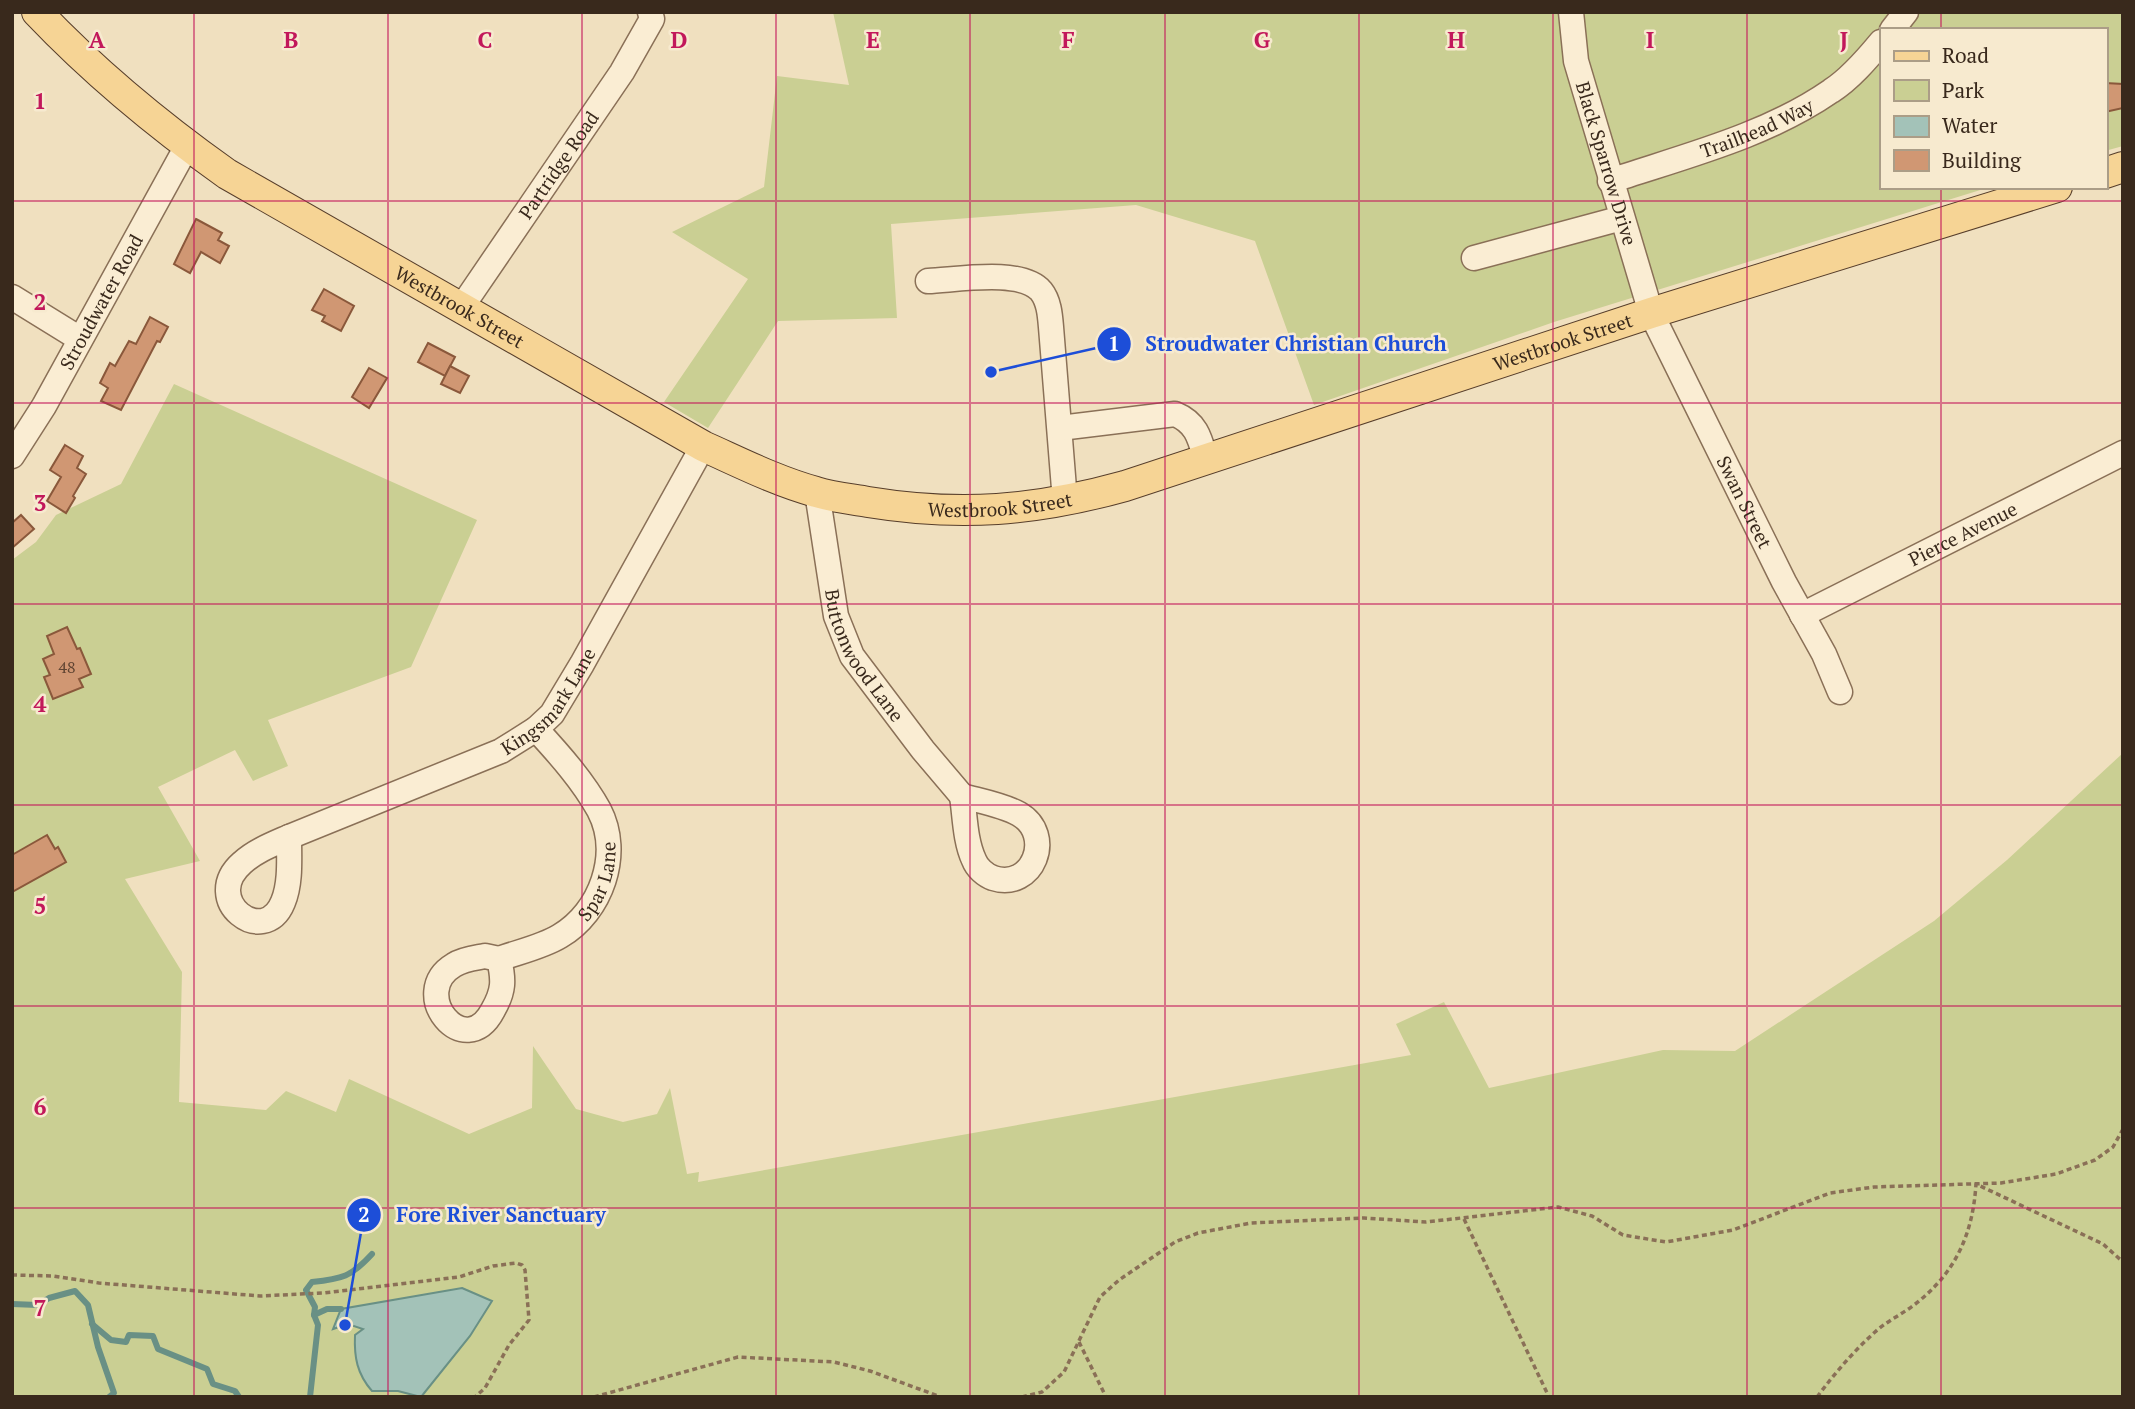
<svg xmlns="http://www.w3.org/2000/svg" width="2135" height="1409" font-family="'PT Serif',serif">
<style>
.green{fill:#cacf93}
.water{fill:#a3c2b8;stroke:#699085;stroke-width:2}
.lines{fill:none;stroke-linecap:round;stroke-linejoin:round}
.stream{stroke:#699085;stroke-width:6}
.building{fill:#d09773;stroke:#8a583b;stroke-width:2}
.minor-casing{stroke:#8a7057;stroke-width:27}
.major-casing{stroke:#573e2b;stroke-width:32}
.path{stroke:#8a7057;stroke-width:3.5;stroke-dasharray:5 3.5;stroke-linecap:butt}
.minor{stroke:#faedd3;stroke-width:24}
.major{stroke:#f6d495;stroke-width:30}
.grid{fill:none;stroke:#c2185b;stroke-width:2;stroke-opacity:0.55}
.labels{text-anchor:middle;stroke-width:5;stroke-linejoin:round;paint-order:stroke}
.number-label{font-size:16px;fill:#5f4432}
.street-label{font-size:19px;fill:#39291c;stroke:#f7eacf}
.grid-label{font-size:23px;text-anchor:middle;font-weight:bold;fill:#c2185b;stroke:#f7eacf;stroke-width:5;stroke-linejoin:round;paint-order:stroke}
.leader{fill:none;stroke:#1d4ed8;stroke-width:2.5}
.callout-dot{fill:#1d4ed8;stroke:#f7eacf;stroke-width:2.5}
.mark-label{font-size:21px;text-anchor:middle;font-weight:bold;fill:#fff}
.callout-label{font-size:21px;text-anchor:middle;font-weight:bold;fill:#1d4ed8;stroke:#f7eacf;stroke-width:5;stroke-linejoin:round;paint-order:stroke}
</style>
<rect width="100%" height="100%" fill="#f0e0bf"/>
<g class="green">
<path d="M833,12H2123V146L2105,151V30H1881V187H1990L1554,322L1314,405L1255,241L1136,205L891,224L897,318L778,321L708,428L664,402L748,279L672,232L764,187L777,76L849,85Z"/>
<path d="M174,384L477,520L411,667L268,720L288,766L253,781L235,750L158,787L200,861L125,879L182,972L179,1102L266,1110L286,1091L336,1112L349,1079L469,1134L532,1108L533,1046L576,1109L623,1122L657,1114L670,1088L687,1174L699,1172L698,1182L1411,1055L1396,1024L1444,1002L1489,1088L1663,1050L1735,1051L1934,921L2007,860L2123,753V1397H12V560L36,542L56,515L121,484Z"/>
</g>
<path class="water" d="M462,1288L492,1301L470,1336L421,1397L398,1391H372C357,1374 354,1357 355,1335L363,1329L348,1324L333,1329L341,1309Z"/>
<g class="lines">
<g class="stream">
<path d="M12,1304L38,1305L49,1298L75,1291L88,1305L98,1347L114,1393L109,1397"/>
<path d="M314,1315L315,1307L306,1290L312,1282C342,1279 351,1277 372,1254"/>
<path d="M92,1324L111,1340L126,1342L129,1335L153,1336L158,1349L207,1369L213,1384L235,1391L239,1397"/>
<path d="M310,1397L318,1325L314,1315L327,1309H341"/>
</g>
</g>
<g class="building">
<path d="M2105,83L2123,84V108L2105,112Z"/>
<path d="M196,219L222,233L218,240L229,246L220,263L201,252L190,273L174,264Z"/>
<path d="M324,289L354,306L341,331L322,321L325,316L312,310Z"/>
<path d="M150,317L168,327L160,342L157,341L121,410L101,401L108,388L100,383L110,363L115,366L129,341L136,344Z"/>
<path d="M428,343L455,357L445,376L418,362Z"/>
<path d="M450,366L469,376L460,393L441,384Z"/>
<path d="M369,368L387,378L369,408L352,397Z"/>
<path d="M65,445L83,456L77,468L86,474L73,496L75,498L66,513L47,501L61,477L50,470Z"/>
<path d="M21,515L34,529L12,548V523Z"/>
<path d="M67,627L77,649L80,648L91,674L79,679L83,687L53,699L44,677L50,675L43,659L54,654L47,636Z"/>
<path d="M47,835L55,849L58,847L66,862L12,892V855Z"/>
</g>
<g class="lines">
<g class="minor-casing">
<g id="minor">
<path id="s1" d="M1571,12L1576,61L1651,313L1784,582L1824,654L1840,692"/>
<path d="M1892,30L1906,12"/>
<path id="s2" d="M1610,181C1685,156 1766,136 1831,91C1850,79 1867,59 1881,42"/>
<path d="M1474,258L1622,218"/>
<path d="M928,281C956,280 1021,268 1041,291C1049,301 1050,315 1051,327L1065,501"/>
<path d="M12,297L80,339"/>
<path id="s3" d="M461,308L622,72L652,19L650,12"/>
<path d="M1060,428L1175,414C1197,423 1200,439 1206,460"/>
<path id="s4" d="M12,456L44,406L187,146"/>
<path id="s5" d="M817,492L836,616L852,656L923,750L962,796"/>
<path id="s6" d="M1802,615L2123,453"/>
<path d="M962,796C980,801 1003,805 1019,814C1055,835 1033,891 993,878C985,875 977,868 974,860C965,841 965,816 962,796Z"/>
<path id="s7" d="M289,837L501,751L536,729L552,714L582,664L703,446"/>
<path d="M289,837C289,858 291,883 283,902C264,949 200,900 242,863C255,851 273,844 289,837Z"/>
<path d="M485,956L499,959C504,980 504,991 493,1010C465,1064 407,993 454,965C463,959 475,958 485,956Z"/>
<path id="s8" d="M499,959C518,952 542,947 560,936C601,912 622,854 599,810C583,781 559,754 536,729"/>
</g>
</g>
<g class="major-casing">
<g id="major">
<path id="s9" d="M37,12C95,73 158,125 227,174L703,446C739,462 776,481 816,492C832,497 851,499 868,502C960,517 1035,511 1125,486L1651,313L2057,187"/>
<path d="M2105,173L2123,167"/>
</g>
</g>
<g class="path">
<path d="M1464,1219L1549,1397"/>
<path d="M12,1275L53,1276L99,1283L260,1296L323,1293L459,1277L493,1266L516,1263L522,1265L525,1270L529,1320L509,1345L485,1388L475,1397"/>
<path d="M1079,1342L1106,1397"/>
<path d="M594,1397L738,1357L834,1362L870,1371L941,1397"/>
<path d="M1022,1397L1042,1392L1064,1372L1100,1297L1119,1280L1175,1242L1198,1233L1251,1223L1364,1218L1426,1222L1558,1207L1592,1216L1623,1235L1666,1242L1733,1230L1830,1193L1874,1187L2001,1183L2056,1174L2095,1160L2113,1147L2123,1129"/>
<path d="M1817,1397C1835,1373 1853,1352 1875,1332C1888,1320 1905,1313 1919,1301C1957,1270 1973,1232 1976,1184L2103,1244L2123,1262"/>
</g>
<use href="#minor" class="minor"/>
<use href="#major" class="major"/>
</g>
<path class="grid" d="M194,12V1397M388,12V1397M582,12V1397M776,12V1397M970,12V1397M1165,12V1397M1359,12V1397M1553,12V1397M1747,12V1397M1941,12V30M1941,187V1397M12,201H2123M12,403H2123M12,604H2123M12,805H2123M12,1006H2123M12,1208H2123"/>
<g class="labels">
<g class="number-label">
<text x="67" y="673">48</text>
</g>
<g class="street-label">
<text dy="7" stroke="none"><textPath href="#s2" startOffset="156">Trailhead Way</textPath></text>
<text dy="7" stroke="none"><textPath href="#s1" startOffset="156">Black Sparrow Drive</textPath></text>
<text dy="7" stroke="none"><textPath href="#s3" startOffset="173">Partridge Road</textPath></text>
<text dy="7" stroke="none"><textPath href="#s4" startOffset="178">Stroudwater Road</textPath></text>
<text dy="7" stroke="none"><textPath href="#s9" startOffset="518">Westbrook Street</textPath></text>
<text dy="7" stroke="none"><textPath href="#s9" startOffset="1694">Westbrook Street</textPath></text>
<text dy="7" stroke="none"><textPath href="#s9" startOffset="1106">Westbrook Street</textPath></text>
<text dy="7" stroke="none"><textPath href="#s1" startOffset="523">Swan Street</textPath></text>
<text dy="7" stroke="none"><textPath href="#s6" startOffset="180">Pierce Avenue</textPath></text>
<text dy="7" stroke="none"><textPath href="#s5" startOffset="173">Buttonwood Lane</textPath></text>
<text dy="7" stroke="none"><textPath href="#s7" startOffset="299">Kingsmark Lane</textPath></text>
<text dy="7" stroke="none"><textPath href="#s8" startOffset="135">Spar Lane</textPath></text>
</g>
</g>
<g class="grid-label">
<text x="97" y="48">A</text>
<text x="291" y="48">B</text>
<text x="485" y="48">C</text>
<text x="679" y="48">D</text>
<text x="873" y="48">E</text>
<text x="1068" y="48">F</text>
<text x="1262" y="48">G</text>
<text x="1456" y="48">H</text>
<text x="1650" y="48">I</text>
<text x="1844" y="48">J</text>
<text x="40" y="109">1</text>
<text x="40" y="310">2</text>
<text x="40" y="511">3</text>
<text x="40" y="712">4</text>
<text x="40" y="914">5</text>
<text x="40" y="1115">6</text>
<text x="40" y="1316">7</text>
</g>
<path class="leader" d="M991 372L1114 344M345 1325L364 1215"/>
<g class="callout-dot">
<circle cx="991" cy="372" r="7"/>
<circle cx="345" cy="1325" r="7"/>
<circle cx="1114" cy="344" r="18"/>
<circle cx="364" cy="1215" r="18"/>
</g>
<g class="mark-label">
<text x="1114" y="351">1</text>
<text x="364" y="1222">2</text>
</g>
<g class="callout-label">
<text x="1296" y="351">Stroudwater Christian Church</text>
<text x="501" y="1222">Fore River Sanctuary</text>
</g>
<rect width="2135" height="1409" fill="none" stroke="#39291c" stroke-width="28"/>
<rect x="1880" y="28" width="228" height="161" fill="#f7eacf" stroke="#ab9d87" stroke-width="2"/>
<rect x="1894" y="51" width="35" height="10" fill="#f6d495" stroke="#ab9d87" stroke-width="2"/>
<text x="1942" y="63" font-size="21" fill="#39291c">Road</text>
<rect x="1894" y="80" width="35" height="21" fill="#cacf93" stroke="#ab9d87" stroke-width="2"/>
<text x="1942" y="98" font-size="21" fill="#39291c">Park</text>
<rect x="1894" y="116" width="35" height="21" fill="#a3c2b8" stroke="#ab9d87" stroke-width="2"/>
<text x="1942" y="133" font-size="21" fill="#39291c">Water</text>
<rect x="1894" y="150" width="35" height="21" fill="#d09773" stroke="#ab9d87" stroke-width="2"/>
<text x="1942" y="168" font-size="21" fill="#39291c">Building</text>
</svg>
